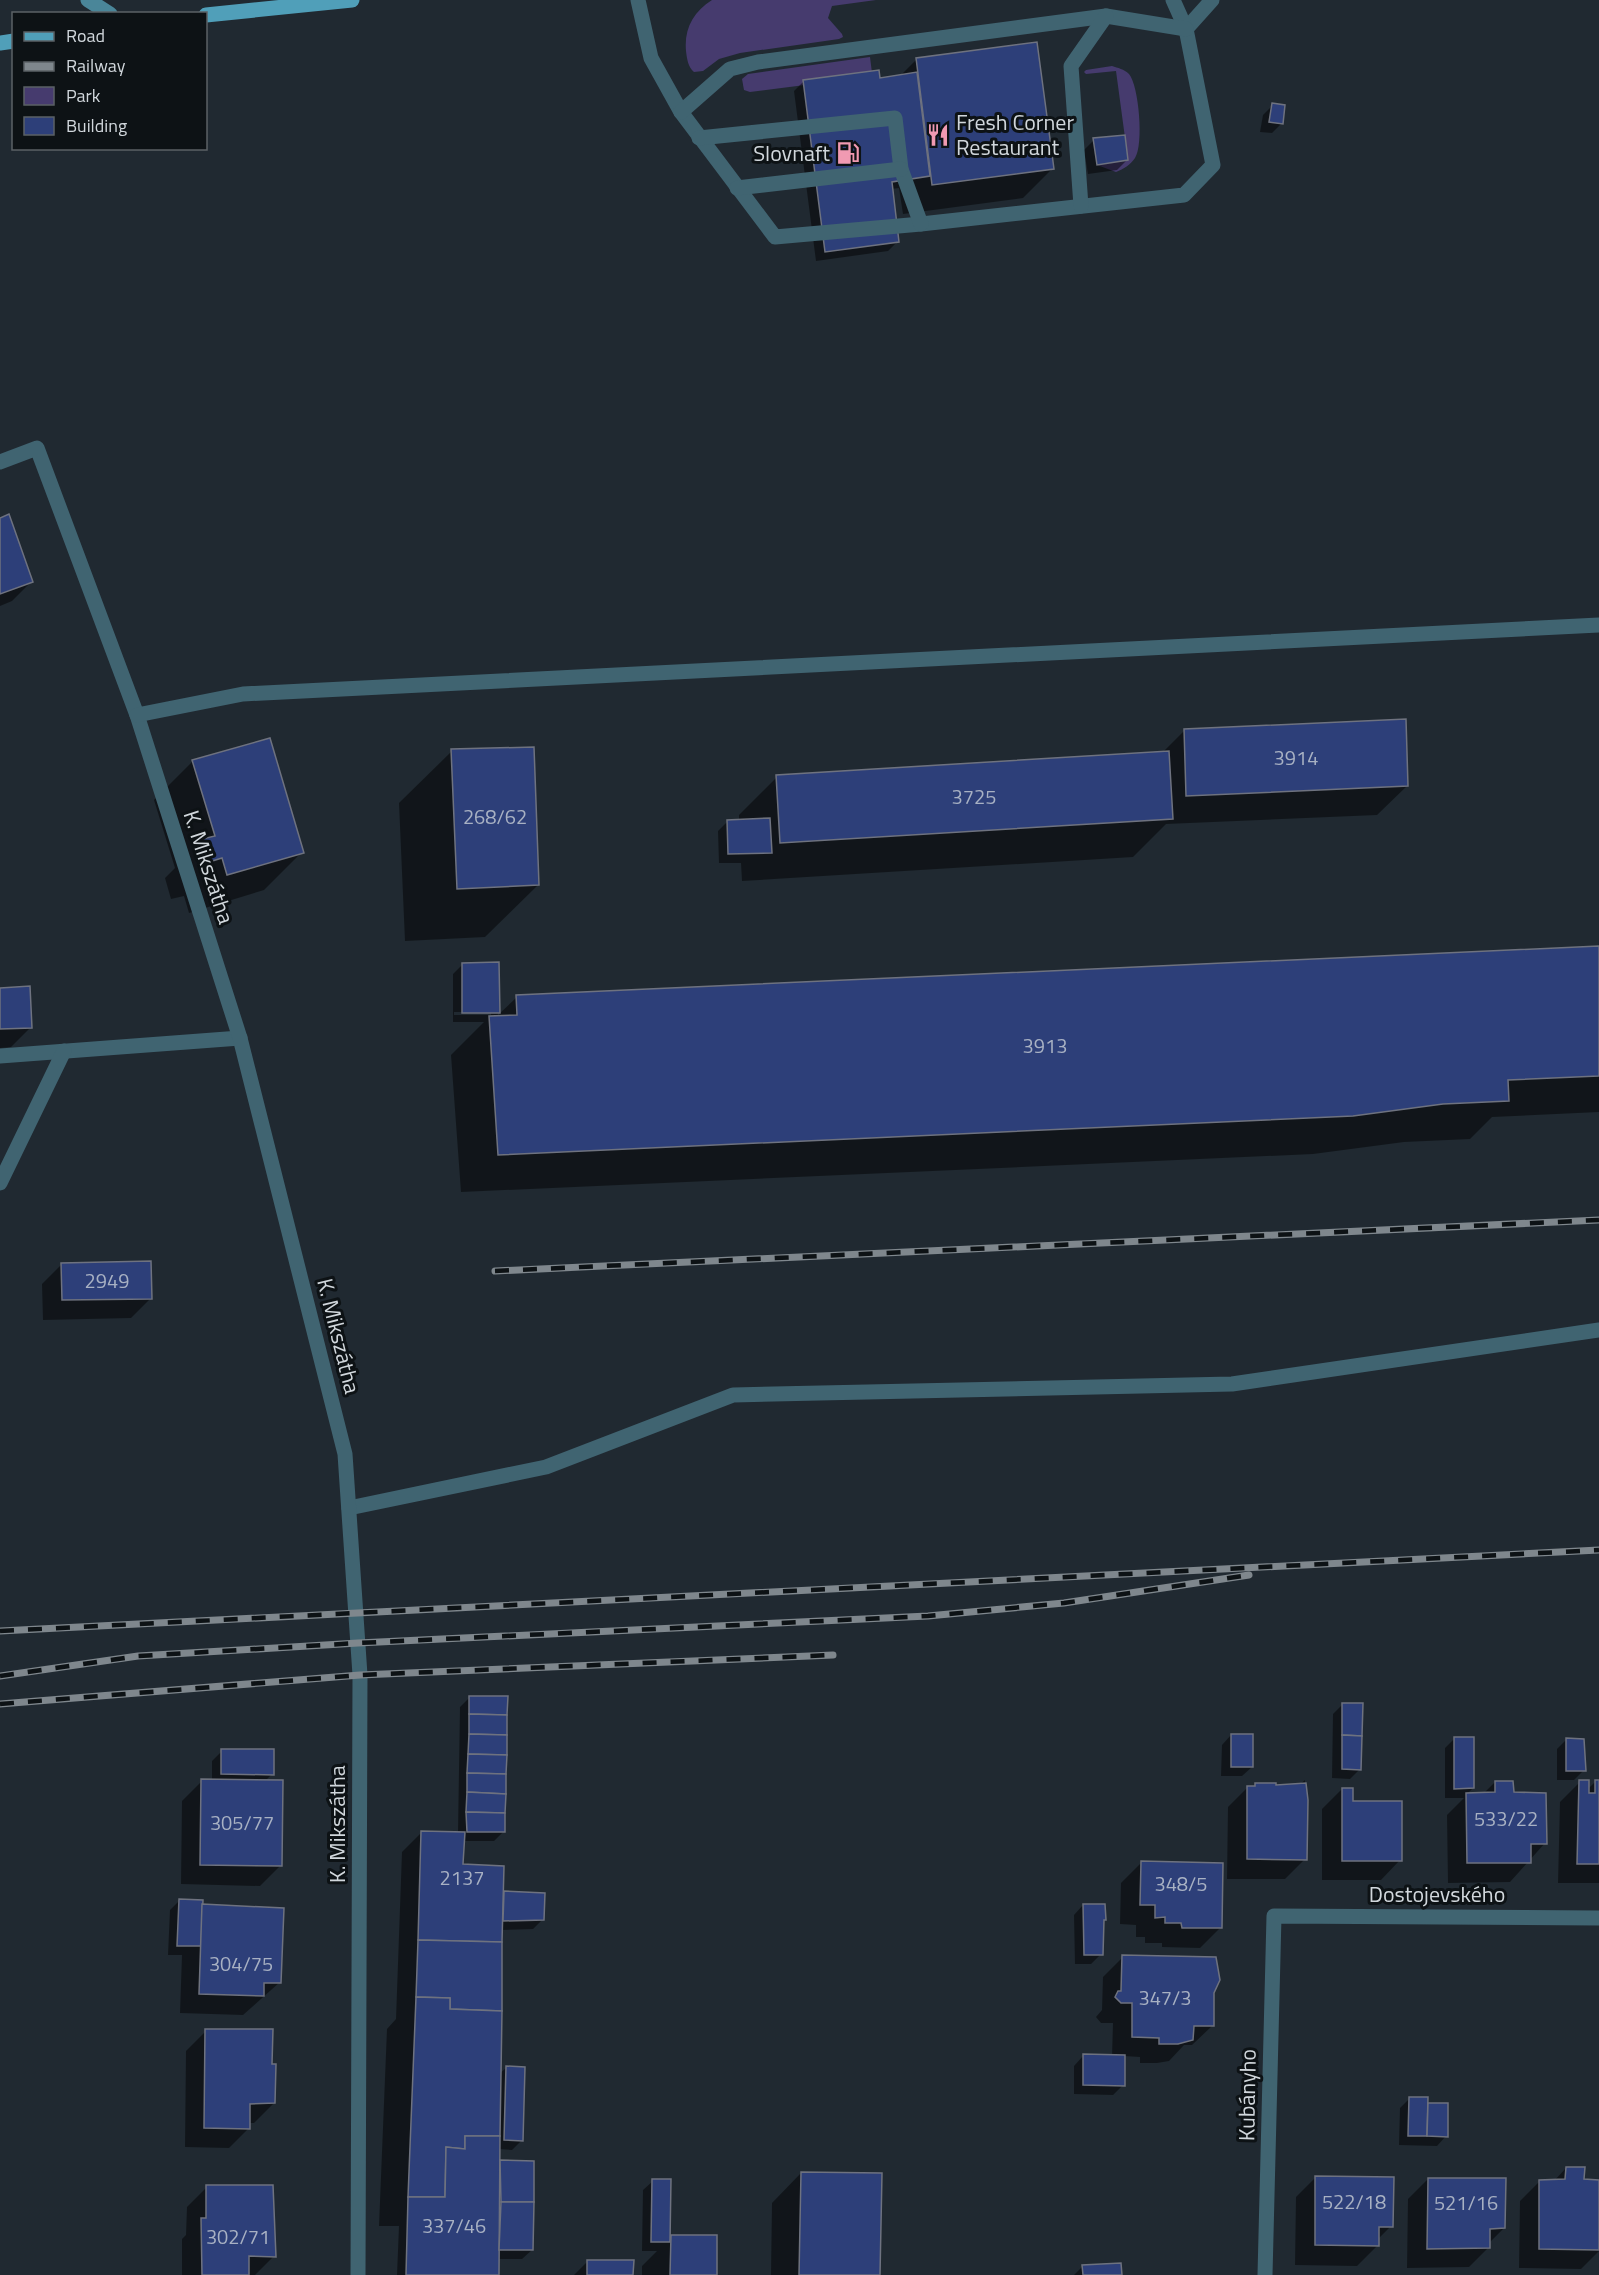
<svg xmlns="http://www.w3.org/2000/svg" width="1599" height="2275" font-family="'Titillium Web',sans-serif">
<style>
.green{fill:#463b6e}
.shadow{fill:#0007;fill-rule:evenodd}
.building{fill:#2d3f79;stroke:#6e727f;stroke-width:1.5}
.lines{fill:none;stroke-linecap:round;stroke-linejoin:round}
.lane{stroke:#406471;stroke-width:15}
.street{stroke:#406471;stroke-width:15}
.secondary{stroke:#4a8699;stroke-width:15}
.primary{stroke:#509fb9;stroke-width:15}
.rail-casing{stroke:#7f878d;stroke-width:7}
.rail{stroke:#0d1215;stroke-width:4.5;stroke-dasharray:14;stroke-linecap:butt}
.labels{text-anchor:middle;stroke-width:6;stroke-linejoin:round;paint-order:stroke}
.number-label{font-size:20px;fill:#a8b1c3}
.poi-label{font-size:22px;fill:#d1d7dc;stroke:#0d1215;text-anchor:start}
.street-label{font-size:22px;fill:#d1d7dc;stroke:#0d1215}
</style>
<rect width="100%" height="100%" fill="#202931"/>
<g class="green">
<path d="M712,0H876L832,6L828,18L842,34L843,37L839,39L740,53L719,59L703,71L694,72C688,67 687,59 686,51C684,29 693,12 712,0Z"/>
<path d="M870,57L872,73L860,78L750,92L744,90L742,79L748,74Z"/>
<path d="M1112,66C1118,68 1124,69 1129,74C1139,86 1144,145 1135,158C1130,165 1124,169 1116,172L1097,165L1128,160L1116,71L1086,74L1084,72L1086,70Z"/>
</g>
<g class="shadow">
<path d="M916,60L1052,169L1023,198L903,214L899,188L891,189L898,241L888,251L816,261L794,91L803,82L879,79L900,76Z"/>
<path d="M1273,105L1282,123L1272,133L1260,132L1263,115Z"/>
<path d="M1094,140L1127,160L1117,170L1088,174L1084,150Z"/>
<path d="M0,519L32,581L12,601L0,606Z"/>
<path d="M1185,730L1407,786L1377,815L1166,824L1133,857L742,881L741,863H719L718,831L728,821H739V815L777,777L1162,753Z"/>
<path d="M269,740L302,852L264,890L189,913L184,896L171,899L165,878L175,868L154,800L192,762Z"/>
<path d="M452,751L538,885L485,937L405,941L399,803Z"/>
<path d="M1599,947V1112L1492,1117L1470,1139L1404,1142L1313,1154L461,1192L451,1055L484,1022H453V974L462,965L498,964V1015L517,997ZM454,1012H491V1015H454Z"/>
<path d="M0,989L31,1027L11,1047L0,1048Z"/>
<path d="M62,1264L151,1298L131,1318L43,1320L42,1284Z"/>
<path d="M470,1697L504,1831L494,1841H463L462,1866L502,1895L504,1893L543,1919L533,1929L501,1930L499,2074L506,2068L522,2140L512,2150L499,2149V2162H533L532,2250L522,2259H498V2275H397L399,2226H379L387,2029L396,2019L402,1852L422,1832L458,1833L460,1707Z"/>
<path d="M1343,1704L1360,1769L1350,1779L1332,1778L1333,1714Z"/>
<path d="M1231,1735L1252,1767L1242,1776H1221L1222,1745Z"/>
<path d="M1455,1738L1473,1788L1466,1795L1483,1794L1495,1782L1512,1794L1545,1843L1510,1882L1448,1883L1447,1815L1464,1798H1445V1748Z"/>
<path d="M1566,1740L1584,1770L1574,1780H1557V1749Z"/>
<path d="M222,1751L272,1774L265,1781L280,1866L260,1886L181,1884L182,1801L202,1781H212V1761Z"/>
<path d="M1305,1780V1859L1285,1879H1227L1228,1807L1248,1787H1253L1256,1784L1298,1786Z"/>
<path d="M1580,1782L1587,1790L1595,1782H1599V1883H1558L1560,1802Z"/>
<path d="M1342,1789L1351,1803L1400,1860L1381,1880H1322V1809Z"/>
<path d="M1141,1863L1220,1928L1200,1948L1162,1947V1943H1145V1937H1136V1925L1120,1924L1121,1883Z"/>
<path d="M179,1901L201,1906L280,1982L243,2015L180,2013L182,1955H168L170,1910Z"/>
<path d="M1083,1905L1105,1920L1102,1922L1101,1954L1091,1964H1075L1074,1915Z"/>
<path d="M1123,1957L1212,2026L1192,2045H1184L1169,2061L1157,2063H1140V2057L1124,2056L1123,2085L1113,2095L1074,2094V2066L1083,2056L1112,2057L1113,2023H1101L1096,2017L1102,2010L1103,1977Z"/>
<path d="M206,2031L271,2066L274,2103L254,2123H249V2128L229,2148L185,2147L186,2051Z"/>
<path d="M1410,2098L1427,2104H1447L1446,2136L1437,2146L1399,2145L1400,2108Z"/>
<path d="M1566,2168L1583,2181H1599V2251L1581,2269L1519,2268L1520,2201L1540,2181H1554Z"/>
<path d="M801,2173L878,2275H771L772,2203Z"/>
<path d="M1316,2177L1391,2226L1377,2240V2246L1357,2266L1295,2265L1296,2197Z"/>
<path d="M1428,2179L1504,2228L1489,2243V2247L1469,2267L1407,2268L1408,2199Z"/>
<path d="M653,2181L669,2239L671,2236L716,2275H642V2266L657,2251H642L643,2190Z"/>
<path d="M207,2187L274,2256L255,2275H182V2239L186,2235L187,2207Z"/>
<path d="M588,2261L632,2275H574Z"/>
<path d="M1083,2266L1120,2275H1074Z"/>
</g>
<g class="building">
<path d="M1037,42L1054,169L932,185L916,58Z"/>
<path d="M879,70L880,78L917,72L930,176L892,182L899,242L825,252L803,80Z"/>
<path d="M1272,103L1285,105L1283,124L1269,122Z"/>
<path d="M1125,135L1128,160L1097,165L1093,138Z"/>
<path d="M9,514L33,582L0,594V518Z"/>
<path d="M1406,719L1408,786L1186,796L1184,729Z"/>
<path d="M270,738L304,853L227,875L222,858L209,862L202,839L215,836L192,760Z"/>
<path d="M534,747L539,885L457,889L451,749Z"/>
<path d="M1169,751L1173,819L780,843L776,775Z"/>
<path d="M770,818L772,853L728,854L727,820Z"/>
<path d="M1599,946V1076L1508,1080L1509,1101L1443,1104L1353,1116L498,1155L489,1016L517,1015L516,995Z"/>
<path d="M499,962L500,1013H462V963Z"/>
<path d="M30,986L32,1028L0,1029V988Z"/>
<path d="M151,1261L152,1299L62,1300L61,1263Z"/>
<path d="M469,1696H508L507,1715L469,1714Z"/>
<path d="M1342,1703H1363L1362,1736L1342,1735Z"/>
<path d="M469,1714L507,1715V1735L469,1734Z"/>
<path d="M469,1734L507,1735V1755L468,1754Z"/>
<rect x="1231" y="1734" width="22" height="33"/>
<path d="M1342,1735L1362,1736L1361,1770L1342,1769Z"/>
<path d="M1454,1737H1474V1788L1454,1789Z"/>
<path d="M1566,1738L1584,1739L1586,1771H1566Z"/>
<path d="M221,1749H274V1775L221,1774Z"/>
<path d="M468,1754L507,1755L506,1774L467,1773Z"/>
<path d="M467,1773L506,1774V1794L467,1792Z"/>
<path d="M201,1779L283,1780L282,1866L200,1865Z"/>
<path d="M1579,1780H1589V1793H1595V1780H1599V1864H1577Z"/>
<path d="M1495,1781H1513L1514,1792L1546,1793L1547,1844H1531V1863H1467L1466,1793L1495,1792Z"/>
<path d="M1255,1783H1276V1785L1306,1783L1308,1800L1307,1860L1247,1859V1786H1255Z"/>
<path d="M1342,1788H1353V1801H1402V1861H1342Z"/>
<path d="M467,1792L506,1794L505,1813L466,1812Z"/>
<path d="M466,1812L505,1813V1832H467Z"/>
<path d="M421,1831L465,1832L463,1864L504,1866L502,1942L418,1940Z"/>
<path d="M1141,1861L1223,1863L1222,1928H1182L1181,1923H1165V1917L1155,1918V1905H1140Z"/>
<path d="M504,1891L545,1893L544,1920L503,1921Z"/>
<path d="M179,1899L203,1900L201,1946H177Z"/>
<path d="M202,1904L284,1908L281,1983H264V1996L199,1994Z"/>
<path d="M1083,1904H1105L1106,1920H1104L1103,1955H1084Z"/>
<path d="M418,1940L502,1942V2011L450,2009V1998L416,1997Z"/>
<path d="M1122,1955L1216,1957L1220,1980L1214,1993V2026H1194L1193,2040L1178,2044H1159V2038L1132,2037V2003H1121L1115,1997L1118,1991H1121Z"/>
<path d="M416,1997L450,1998V2009L502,2011L500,2136H465V2149L446,2147L445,2197H408Z"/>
<path d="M205,2029H273L272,2064H276L275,2103L250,2104V2129L204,2128Z"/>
<path d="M1083,2054L1125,2055V2086L1083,2085Z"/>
<path d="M506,2066L525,2067L523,2141L504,2140Z"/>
<path d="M1409,2097H1428L1427,2136H1408Z"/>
<path d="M1428,2103H1448V2137L1427,2136Z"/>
<path d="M465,2136H500L499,2275H406L408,2197H445L446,2147L465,2149Z"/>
<path d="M500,2160L534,2161V2202H501Z"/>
<path d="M1566,2167H1585L1584,2179L1599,2180V2250L1539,2249V2180L1565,2179Z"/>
<path d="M801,2172L882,2173L880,2275H799Z"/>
<path d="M1315,2176L1394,2177L1393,2227H1379V2246L1315,2245Z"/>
<path d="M1428,2178H1506L1505,2228L1490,2229V2248L1427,2249Z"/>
<path d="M652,2179H671L670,2242H651Z"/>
<path d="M206,2185H273L276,2257L249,2256V2275H202L201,2218H206Z"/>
<path d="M501,2202H534L533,2250H499Z"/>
<path d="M671,2235H717V2275H670Z"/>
<path d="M587,2260H634L633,2275H587Z"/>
<path d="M1121,2263L1122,2275H1083L1082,2265Z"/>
</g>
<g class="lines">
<g class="lane">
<path d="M638,0L651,58L681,112L775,237L921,224L1184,195L1213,165L1186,29L1212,0"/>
<path d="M1173,0L1186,29"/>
<path d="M681,112L730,69L758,62L1106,16L1186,29"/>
<path d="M699,138L895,118L901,169L921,224"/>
<path d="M737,188L901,169"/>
<path d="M1081,206L1071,66L1106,16"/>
<path d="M0,1056L240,1038"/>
<path d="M0,1183L64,1051"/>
<path d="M349,1508L546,1467L733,1395L1232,1384L1599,1330"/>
</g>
<g class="street">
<path d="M0,462L37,448L137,715L240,1038L345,1454L360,1675L358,2275"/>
<path d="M137,715L243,694L1599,625"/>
<path d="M1265,2275L1274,1916L1599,1918"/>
</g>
<path class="secondary" d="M88,0L110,14"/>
<g class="primary">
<path d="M206,15L352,0"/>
<path d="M0,43L14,41"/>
</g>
<g class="rail-casing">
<g id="rail">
<path d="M495,1271L1599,1220"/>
<path d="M0,1631L1599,1550"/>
<path d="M0,1676L138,1656L358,1643L928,1616L1064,1603L1249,1575"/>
<path d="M0,1704L360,1675L833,1655"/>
</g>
</g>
<use href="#rail" class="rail"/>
</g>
<defs>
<g id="restaurant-bare" transform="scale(1.8)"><path d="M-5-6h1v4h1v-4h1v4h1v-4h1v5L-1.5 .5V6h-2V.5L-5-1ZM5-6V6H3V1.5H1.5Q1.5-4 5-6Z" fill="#f19ab2" stroke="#0d1215" stroke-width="2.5" paint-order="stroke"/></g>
<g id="fuel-bare" transform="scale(1.8)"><path d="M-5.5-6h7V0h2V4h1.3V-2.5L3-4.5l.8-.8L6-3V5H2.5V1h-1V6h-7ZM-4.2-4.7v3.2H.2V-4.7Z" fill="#f19ab2" stroke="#0d1215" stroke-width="2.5" paint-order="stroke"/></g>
</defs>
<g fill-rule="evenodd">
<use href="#restaurant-bare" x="938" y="135"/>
<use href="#fuel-bare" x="848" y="153"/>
</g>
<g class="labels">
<g class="number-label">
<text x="1296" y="765">3914</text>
<text x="974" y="804">3725</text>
<text x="495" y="824">268/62</text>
<text x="1045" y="1053">3913</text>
<text x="107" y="1288">2949</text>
<text x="1506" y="1826">533/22</text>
<text x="242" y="1830">305/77</text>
<text x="462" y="1885">2137</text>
<text x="1181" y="1891">348/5</text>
<text x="241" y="1971">304/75</text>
<text x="1165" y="2005">347/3</text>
<text x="1354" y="2209">522/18</text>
<text x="1466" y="2210">521/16</text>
<text x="454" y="2233">337/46</text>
<text x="238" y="2244">302/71</text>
</g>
<g class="poi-label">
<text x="956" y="130">Fresh Corner<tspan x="956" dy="25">Restaurant</tspan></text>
<text x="830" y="161" text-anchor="end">Slovnaft</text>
</g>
<g class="street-label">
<text transform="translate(209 867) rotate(72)" y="8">K. Mikszátha</text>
<text transform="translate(339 1336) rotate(76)" y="8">K. Mikszátha</text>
<text transform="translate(337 1824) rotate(-90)" y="8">K. Mikszátha</text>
<text x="1437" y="1902">Dostojevského</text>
<text transform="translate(1247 2095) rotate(-89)" y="8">Kubányho</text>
</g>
</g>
<rect x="12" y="12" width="195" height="138" fill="#0d1215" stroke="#5b6165" stroke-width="1.5"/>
<rect x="24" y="32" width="30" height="9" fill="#509fb9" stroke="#5b6165" stroke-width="1.5"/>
<text x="66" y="42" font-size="18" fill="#d1d7dc">Road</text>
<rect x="24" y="62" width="30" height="9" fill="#7f878d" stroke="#5b6165" stroke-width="1.5"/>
<text x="66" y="72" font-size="18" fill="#d1d7dc">Railway</text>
<rect x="24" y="87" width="30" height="18" fill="#463b6e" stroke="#5b6165" stroke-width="1.5"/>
<text x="66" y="102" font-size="18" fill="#d1d7dc">Park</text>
<rect x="24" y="117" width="30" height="18" fill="#2d3f79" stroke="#5b6165" stroke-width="1.5"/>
<text x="66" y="132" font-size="18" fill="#d1d7dc">Building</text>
</svg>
